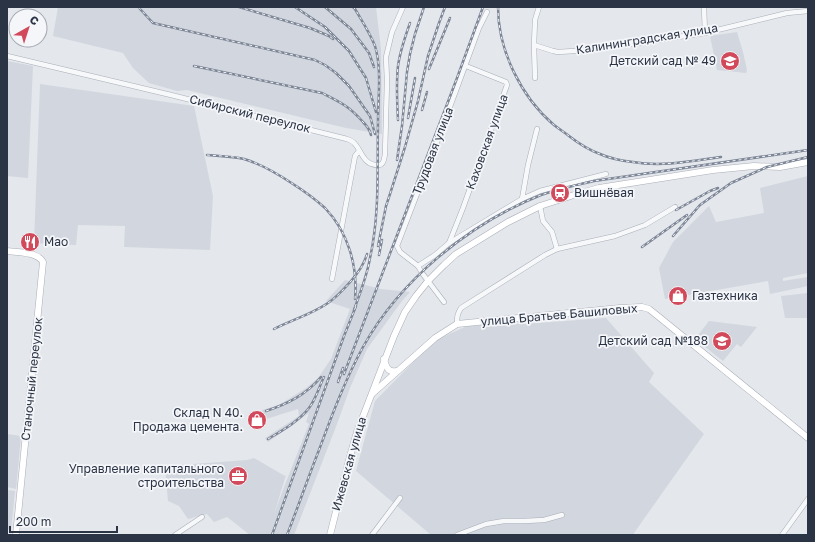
<svg xmlns="http://www.w3.org/2000/svg" width="815" height="542" font-family="'Golos Text',sans-serif">
<style>
.built{fill:#d2d6de}
.lines{fill:none;stroke-linecap:round;stroke-linejoin:round}
.street-casing{stroke:#a9aeb7;stroke-width:5.5}
.secondary-casing{stroke:#a9aeb7;stroke-width:7}
.street{stroke:#f7f8fa;stroke-width:4.5}
.secondary{stroke:#fff;stroke-width:6}
.rail-casing{stroke:#7d8696;stroke-width:2.5}
.rail{stroke:#f4f6f9;stroke-width:1;stroke-dasharray:3;stroke-linecap:butt}
.labels{text-anchor:middle;stroke-width:3.5;stroke-linejoin:round;paint-order:stroke}
.street-label{font-size:12px;fill:#2b3445;stroke:#f4f6f9}
.poi-label{font-size:12px;fill:#2b3445;stroke:#f4f6f9;text-anchor:end}
</style>
<rect width="100%" height="100%" fill="#e4e7ec"/>
<g class="built">
<path d="M58,7H376L381,49L382,134L346,128L187,90L177,91L149,83L133,68L123,53L53,36Z"/>
<path d="M737,32L743,52L747,70L746,73L717,70L710,36Z"/>
<path d="M7,61L33,66L28,178L7,176Z"/>
<path d="M40,84L194,106L213,196L210,250L124,247L125,226L78,225L76,245L34,243Z"/>
<path d="M808,176V273L783,278V281L808,277V286L770,294L768,281L665,299L659,268L673,242L709,206L716,222L764,213L760,188Z"/>
<path d="M345,280L381,289L410,292L402,301L367,349L350,388L337,424L294,535H250L227,517L214,522L207,514L188,519L179,506L168,501L165,466L247,460L254,458L285,476L286,475L274,514L286,482L309,424L306,422L309,413L268,442L265,438L299,416L298,409L263,420L262,410L279,405L306,388L318,378L331,359L350,309L326,301Z"/>
<path d="M808,293V318H785L781,296Z"/>
<path d="M606,318L654,373L649,382L704,434L634,533V535H431L356,471L375,401L434,341L467,326L538,323Z"/>
<path d="M709,321L757,327L741,347L737,344L723,361L695,339Z"/>
<path d="M7,434L21,436L16,489L7,487Z"/>
<path d="M7,490L15,491L11,530L7,529Z"/>
</g>
<g class="lines">
<g class="street-casing">
<g id="street">
<path d="M704,7L705,33"/>
<path d="M534,45L553,51L558,52L590,50L705,33L787,13L808,11"/>
<path d="M7,56L171,95L347,139C350,140 353,141 355,144C362,152 364,165 377,165C384,166 384,159 385,154L387,81L386,57L392,32L403,7"/>
<path d="M535,78L534,45L535,20L539,7"/>
<path d="M522,199L528,165L537,129"/>
<path d="M540,206L543,221L552,232L557,249"/>
<path d="M449,243L463,208L507,85L506,82L466,66"/>
<path d="M418,266L435,255L449,243L522,199L540,191L606,174"/>
<path d="M332,279L355,156L359,151"/>
<path d="M444,302L422,273L418,266L400,252L397,246L437,142L479,28L487,12"/>
<path d="M457,324C457,318 457,314 461,308L545,255L557,249L615,236L645,225L675,207"/>
<path d="M175,535L202,517"/>
<path d="M372,535L400,498"/>
<path d="M457,535L486,524L504,521H524L544,520L562,515"/>
<path d="M782,535L808,499"/>
</g>
</g>
<g class="secondary-casing">
<g id="secondary">
<path d="M7,251C17,252 38,252 43,262L16,535"/>
<path d="M384,359C386,367 388,373 397,371"/>
<path d="M373,393L435,338L457,324L620,308L642,307L649,309L659,317L808,438"/>
<path d="M330,535L349,460L357,432L394,336L405,312L416,296L428,281L444,265L456,254L508,222L540,206L574,195L599,188L713,170L754,166L780,167L808,162"/>
</g>
</g>
<use href="#street" class="street"/>
<use href="#secondary" class="secondary"/>
<g class="rail-casing">
<g id="rail">
<path d="M139,7L140,9L153,23L315,60L325,65L336,73L349,86L370,116L375,134"/>
<path d="M239,7L310,28L329,36L333,39"/>
<path d="M295,7L325,27L349,51L366,78L376,112"/>
<path d="M325,7L351,29L369,53L374,67"/>
<path d="M353,7L355,9C362,21 370,33 375,46C382,69 378,98 378,122C377,167 380,213 370,258C367,276 360,293 354,310"/>
<path d="M498,7C498,50 521,97 554,125C559,129 564,132 569,136C578,143 589,150 600,154C609,158 623,161 633,162C662,167 692,161 721,157"/>
<path d="M194,66L322,93C340,102 349,106 363,122C367,126 370,130 371,135"/>
<path d="M429,69L450,18"/>
<path d="M422,110L427,92"/>
<path d="M408,118L415,78"/>
<path d="M398,120C397,102 396,84 398,66C400,51 405,37 410,23"/>
<path d="M207,155C219,156 232,156 244,159C261,164 278,174 293,184C304,191 315,199 325,208C348,232 358,266 355,299"/>
<path d="M397,160L402,126L407,72L410,54L415,34L424,7"/>
<path d="M676,210L710,191L718,188"/>
<path d="M673,236L700,205L731,183L767,167L808,157"/>
<path d="M378,246L386,206L390,194L405,147L418,101L428,56L439,23L445,7"/>
<path d="M642,247L687,215"/>
<path d="M379,255L382,240"/>
<path d="M274,329C292,320 312,314 328,303C337,297 344,289 351,281C358,273 364,265 367,254"/>
<path d="M344,374L457,78L483,7"/>
<path d="M338,382L343,368"/>
<path d="M266,411C287,404 306,395 321,377"/>
<path d="M268,439C283,430 299,421 309,408C316,399 319,387 324,377"/>
<path d="M272,535L344,336L356,306"/>
<path d="M287,535C298,507 308,478 319,450C332,415 345,380 363,347C400,280 470,223 541,195C558,189 576,185 594,181L808,150"/>
</g>
</g>
<use href="#rail" class="rail"/>
</g>
<defs>
<g id="school-disc" transform="scale(1)"><circle r="9.5" fill="#d1495b" stroke="#f4f6f9"/><path d="M0-5L7-2L0 1L-7-2ZM-4 1L0 2.5L4 1V4Q0 6-4 4Z" fill="#fff"/></g>
<g id="station-disc" transform="scale(1)"><circle r="9.5" fill="#d1495b" stroke="#f4f6f9"/><path d="M-3-6H3Q5-6 5-4V2Q5 4 3 4L4.5 6H3L1.5 4h-3L-3 6H-4.5L-3 4Q-5 4-5 2V-4Q-5-6-3-6ZM-3.5-4v3h7v-3ZM-3.5 1v1.5H-2V1ZM2 1v1.5H3.5V1Z" fill="#fff"/></g>
<g id="restaurant-disc" transform="scale(1)"><circle r="9.5" fill="#d1495b" stroke="#f4f6f9"/><path d="M-5-6h1v4h1v-4h1v4h1v-4h1v5L-1.5 .5V6h-2V.5L-5-1ZM5-6V6H3V1.5H1.5Q1.5-4 5-6Z" fill="#fff"/></g>
<g id="shop-disc" transform="scale(1)"><circle r="9.5" fill="#d1495b" stroke="#f4f6f9"/><path d="M-5-2.5h2.3a2.7 3.5 0 0 1 5.4 0H5L5.5 6h-11ZM-1.5-2.5h3a1.5 2.3 0 0 0-3 0Z" fill="#fff"/></g>
<g id="office-disc" transform="scale(1)"><circle r="9.5" fill="#d1495b" stroke="#f4f6f9"/><path d="M-6-3h4V-5.5h4V-3h4V5H-6ZM-1-4.5V-3h2v-1.5ZM-6 0V1H6V0Z" fill="#fff"/></g>
</defs>
<g fill-rule="evenodd">
<use href="#school-disc" x="730" y="61"/>
<use href="#station-disc" x="560" y="193"/>
<use href="#restaurant-disc" x="30" y="242"/>
<use href="#shop-disc" x="678" y="296"/>
<use href="#school-disc" x="722" y="341"/>
<use href="#shop-disc" x="257" y="420"/>
<use href="#office-disc" x="238" y="476"/>
</g>
<g class="labels">
<g class="street-label">
<text transform="translate(647 39) rotate(-9)" y="4">Калининградская улица</text>
<text transform="translate(250 114) rotate(14)" y="4">Сибирский переулок</text>
<text transform="translate(487 142) rotate(-70)" y="4">Каховская улица</text>
<text transform="translate(433 151) rotate(-69)" y="4">Трудовая улица</text>
<text transform="translate(559 315) rotate(-5)" y="4">улица Братьев Башиловых</text>
<text transform="translate(32 379) rotate(-84)" y="4">Станочный переулок</text>
<text transform="translate(349 464) rotate(-74)" y="4">Ижевская улица</text>
</g>
<g class="poi-label">
<text x="716" y="65">Детский сад № 49</text>
<text x="574" y="197" text-anchor="start">Вишнёвая</text>
<text x="44" y="246" text-anchor="start">Мао</text>
<text x="692" y="300" text-anchor="start">Газтехника</text>
<text x="708" y="345">Детский сад №188</text>
<text x="243" y="417">Склад N 40.<tspan x="243" dy="14">Продажа цемента.</tspan></text>
<text x="224" y="473">Управление капитального<tspan x="224" dy="14">строительства</tspan></text>
</g>
</g>
<rect width="815" height="542" fill="none" stroke="#2b3445" stroke-width="16"/>
<g transform="translate(28 28) rotate(39)"><circle r="19" fill="#f4f6f9" stroke="#a4a8b1"/>
<path d="M0-3L7 15L0 10L-7 15Z" fill="#d1495b"/>
<text y="-6" font-size="11" font-weight="bold" text-anchor="middle" fill="#2b3445">С</text>
</g>
<path d="M10 526v6h107v-6" fill="none" stroke="#2b3445" stroke-width="2"/>
<text x="16" y="526" font-size="12" fill="#2b3445" stroke="#f4f6f9" stroke-width="3" paint-order="stroke">200 m</text>
</svg>
